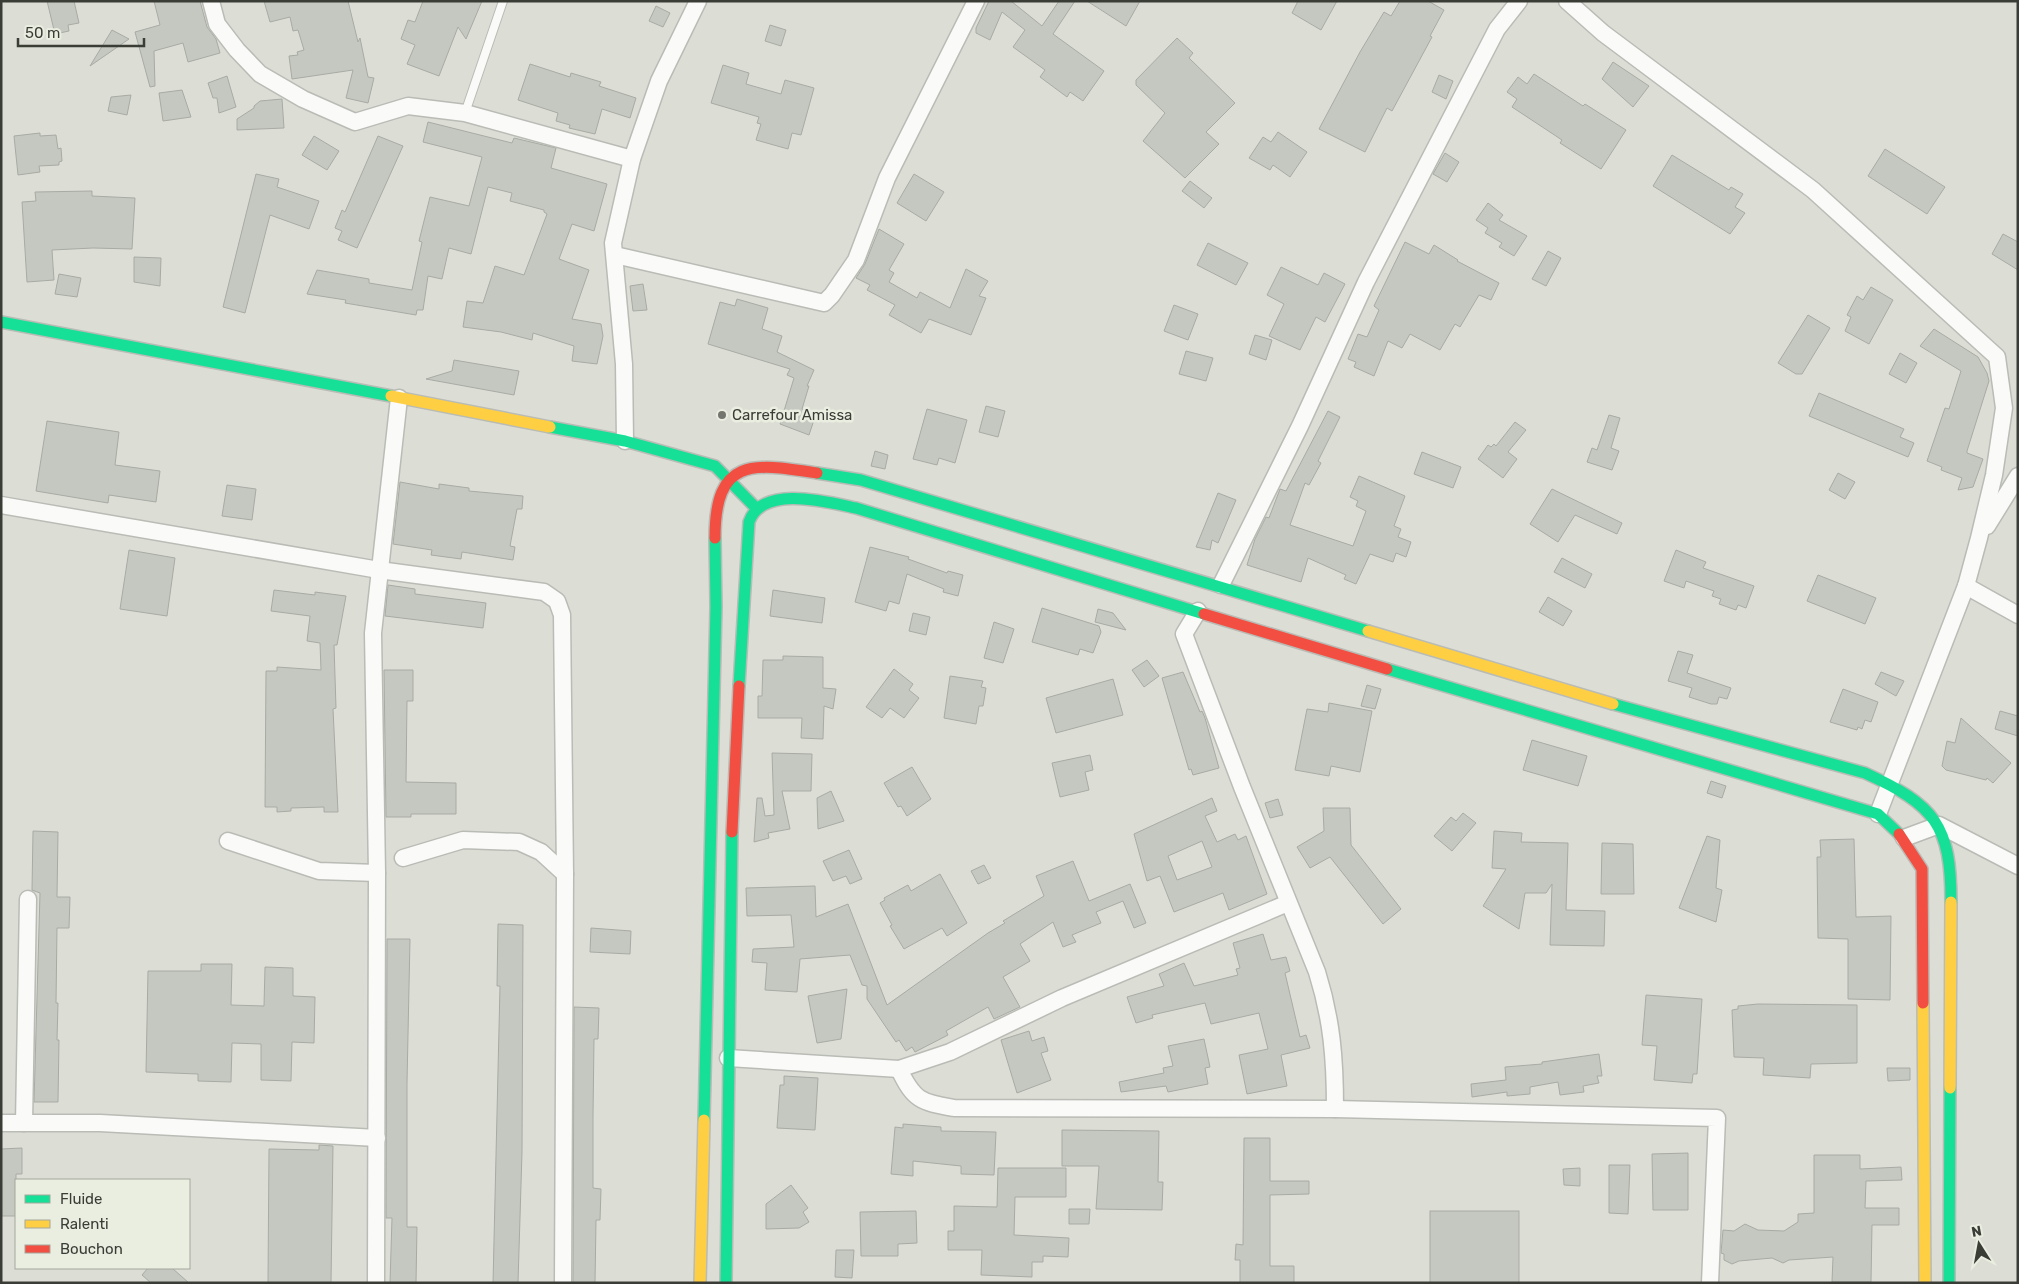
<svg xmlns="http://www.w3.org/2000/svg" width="2019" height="1284" font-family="Rubik,sans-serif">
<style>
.building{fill:#c5c7c1;stroke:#a8aaa4;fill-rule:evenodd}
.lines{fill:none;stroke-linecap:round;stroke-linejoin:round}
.lane-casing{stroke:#b9bbb5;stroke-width:10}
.street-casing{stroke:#b9bbb5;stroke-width:19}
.fast-casing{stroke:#b9bbb5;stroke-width:14}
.slow-casing{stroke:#b9bbb5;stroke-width:14}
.jam-casing{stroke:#b9bbb5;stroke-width:14}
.lane{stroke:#fafaf9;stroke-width:8}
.street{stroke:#fafaf9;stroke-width:16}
.fast{stroke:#16e098;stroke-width:11}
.slow{stroke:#ffcf43;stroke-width:11}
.jam{stroke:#f24e42;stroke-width:11}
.poi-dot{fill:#73756e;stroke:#eaeee0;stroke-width:2}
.labels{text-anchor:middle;stroke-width:5;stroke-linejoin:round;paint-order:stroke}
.poi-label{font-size:15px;fill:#3a3c36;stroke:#eaeee0;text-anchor:start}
</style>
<rect width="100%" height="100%" fill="#dcded6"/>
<g class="building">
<path d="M47,1H74L79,23L68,25L69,31L55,34Z"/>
<path d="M154,1H200L207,27L216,39L220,53L188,62L183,43L154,51L155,86L150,87L135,32L160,25Z"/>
<path d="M264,1H348L358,42L360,38L368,77L374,78L368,103L346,98L353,70L292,79L289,56L298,55L297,52L304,50L298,30L293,31L290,17L270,22Z"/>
<path d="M423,1H482L466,39L458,27L439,76L407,64L415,45L401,39L408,20L415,22Z"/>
<path d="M989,1H1011L1042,26L1059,1H1075L1053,34L1104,71L1083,101L1070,92L1067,97L1040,77L1045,70L1013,47L1025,30L1002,12L990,40L976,33V28Z"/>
<path d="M1087,1H1140L1126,26Z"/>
<path d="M1298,1H1337L1321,30L1292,13Z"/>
<path d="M1400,1H1428L1444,10L1430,36L1432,37L1392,111L1387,108L1365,152L1319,129L1360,52L1384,12L1391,16Z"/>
<path d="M656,6L670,13L663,27L649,21Z"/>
<path d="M770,25L786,30L781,46L765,41Z"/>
<path d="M112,30L129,39L90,66Z"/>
<path d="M1177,38L1193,53L1189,58L1235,103L1206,132L1219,144L1185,178L1143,141L1165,113L1136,85V80Z"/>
<path d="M1613,62L1649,86L1633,107L1602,79Z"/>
<path d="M530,64L570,77L571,73L601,82L599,86L636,98L630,118L602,109L595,134L569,128L570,125L556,121L558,113L518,100Z"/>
<path d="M723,65L749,73L746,84L781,94L785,80L814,88L801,135L792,133L788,149L756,140L761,124L757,123L759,117L711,103Z"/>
<path d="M1534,74L1583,106L1585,104L1626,130L1601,169L1560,143L1562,140L1512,107L1517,99L1507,92L1518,77L1527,84Z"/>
<path d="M1439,75L1453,81L1446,99L1432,92Z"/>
<path d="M227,76L236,107L219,113L217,98H213L208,83Z"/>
<path d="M182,90L191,117L163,121L159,93Z"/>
<path d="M131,95L127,115L108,111L111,97Z"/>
<path d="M282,99L284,128L237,130V119L254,108V106L260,101Z"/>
<path d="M428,122L512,143L514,138L556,148L551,168L607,184L594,231L572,224L559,259L589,270L572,319L601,324L603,336L597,364L572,361L574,346L533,333L532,340L501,332L463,327L467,301L483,303L495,266L524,275L547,214L544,212V210L510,201L512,193L488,187L471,254L449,248L442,279L428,276L423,310H417L416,315L345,303L346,300L307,294L317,270L369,279V283L412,290L422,242L419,241L430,197L469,206L482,157L423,142Z"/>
<path d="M1278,132L1307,152L1290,177L1273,165L1270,170L1249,158L1263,137L1271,142Z"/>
<path d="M40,133V136L56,135L58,149L61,148L62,161L59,162V165L39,166L40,172L18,175L14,136Z"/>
<path d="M314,136L339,151L327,170L302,155Z"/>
<path d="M378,136L403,146L357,248L338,240L342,231L335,228L342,210L345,212Z"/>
<path d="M1885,149L1945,187L1927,214L1868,176Z"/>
<path d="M1445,153L1459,162L1447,182L1433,174Z"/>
<path d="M1672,155L1729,190L1731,187L1743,194L1735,207L1745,213L1730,234L1653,186Z"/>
<path d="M256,174L279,179L277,187L319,201L309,229L270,215L245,313L223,307Z"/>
<path d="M914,174L944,192L926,221L897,203Z"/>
<path d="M1190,181L1212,198L1204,208L1182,191Z"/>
<path d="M92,191V196L135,198L132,249L93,248L52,250L54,280L27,282L22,202L36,201L35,192Z"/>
<path d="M1488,203L1503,215L1499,220L1527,236L1514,256L1499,247L1502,243L1485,233L1488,228L1476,220Z"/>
<path d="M879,229L904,244L889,270L894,273L889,282L917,298L920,292L950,308L966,269L988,281L979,296L986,298L971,335L929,319L921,333L889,315L895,305L867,290L870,285L856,278L865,264Z"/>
<path d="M2003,234L2018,242V270L1992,254Z"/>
<path d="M1405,242L1429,254L1434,245L1458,260L1457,261L1499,283L1491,300L1479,295L1460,327L1455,324L1440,350L1410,334L1402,348L1388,341L1374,376L1354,367L1356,362L1348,359L1358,334L1367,337L1379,310L1374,306Z"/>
<path d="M1208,243L1248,263L1236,285L1197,265Z"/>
<path d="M1548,251L1561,258L1546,286L1532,279Z"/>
<path d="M134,257L161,258L160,286L134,282Z"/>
<path d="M1281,267L1318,285L1324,273L1345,284L1325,322L1316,317L1300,350L1269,336L1284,304L1267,295Z"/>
<path d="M59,274L81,278L77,297L55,294Z"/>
<path d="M643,284L647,310L633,311L630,286Z"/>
<path d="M1871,287L1893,300L1869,344L1845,331L1851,317L1847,315L1857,296L1863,300Z"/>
<path d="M737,299L768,308L762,329L782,336L777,352L814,370L807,386H809L802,409L816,414L809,435L780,424L794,378L787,375L790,369L708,344L720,302L735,306Z"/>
<path d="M1174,305L1198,314L1188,340L1164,331Z"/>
<path d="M1808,315L1830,328L1802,374H1796L1778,363Z"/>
<path d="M1934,329L1978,357L1987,373L1989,381L1967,451V453L1983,459L1973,487L1958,490L1962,478L1941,470L1942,467L1927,461L1945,408L1949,409L1961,371L1920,346Z"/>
<path d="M1255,335L1272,340L1266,360L1249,354Z"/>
<path d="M1186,351L1213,358L1206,381L1179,374Z"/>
<path d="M1900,353L1917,363L1906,383L1889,374Z"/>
<path d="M454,360L519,371L514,395L426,379L452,371Z"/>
<path d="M1819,393L1904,429L1900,437L1914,443L1908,457L1809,416Z"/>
<path d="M986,406L1005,411L998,437L979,432Z"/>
<path d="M927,409L967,420L955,463L939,458L937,465L913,459Z"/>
<path d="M1328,411L1340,417L1318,461L1321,463L1309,485L1305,483L1290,525L1353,546L1366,511L1356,506L1358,501L1350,497L1359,476L1405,496L1394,526L1401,529L1398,537L1411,542L1406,557L1396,553L1393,562L1370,554L1356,584L1344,579L1346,575L1308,558L1301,582L1247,565L1255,539L1266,517L1269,518L1280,489L1286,491Z"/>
<path d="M1609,415L1620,418L1611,448L1619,451L1612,470L1587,462L1592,448L1597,450Z"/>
<path d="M47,421L119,432L115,465L160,471L156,502L109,495L108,503L36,491Z"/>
<path d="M1515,422L1526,430L1508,452L1517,459L1503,478L1478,459L1488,445L1491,447L1494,444L1496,446Z"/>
<path d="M875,451L888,455L885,469L871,466Z"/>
<path d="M1422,452L1461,467L1453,488L1414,474Z"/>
<path d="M1838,473L1855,482L1845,499L1829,490Z"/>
<path d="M400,482L439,489V484L469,488V491L523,496L522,509H517L510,546L515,547L513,560L462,552L461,559L431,555L432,550L393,544Z"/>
<path d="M227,485L256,489L252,520L222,516Z"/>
<path d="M1552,489L1622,523L1617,534L1575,515L1558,542L1530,524Z"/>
<path d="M1218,493L1236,500L1218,543L1212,540L1210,550L1196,547Z"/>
<path d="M870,547L909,557L908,559L947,573L948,571L963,575L958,596L943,592L944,589L907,574L899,604L889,601L886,611L855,602Z"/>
<path d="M129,550L175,558L167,616L120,609Z"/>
<path d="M1676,550L1706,562L1703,568L1754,586L1746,608L1738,605L1736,610L1719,604L1721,599L1712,596L1714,591L1686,581L1684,588L1664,581Z"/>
<path d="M1562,558L1592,574L1585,588L1554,572Z"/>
<path d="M1818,575L1876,598L1865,624L1807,601Z"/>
<path d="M388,585L415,589V594L486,603L483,628L385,616Z"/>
<path d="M274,590L315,595V592L346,596L337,645H334L336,708L333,709L338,812H324V807L291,808V811L277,812V807H265L266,671H277V667L321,670L320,643L307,641L310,616L271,611Z"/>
<path d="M773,590L825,598L822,623L770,616Z"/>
<path d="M1548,597L1572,611L1563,626L1539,612Z"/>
<path d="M1042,608L1099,626L1101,632L1093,653L1080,649L1078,655L1032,642Z"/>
<path d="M1098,609L1113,613L1126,630L1095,622Z"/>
<path d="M913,613L930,617L926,635L909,631Z"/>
<path d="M994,622L1014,629L1003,663L984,658Z"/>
<path d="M1678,651L1693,655L1687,673L1731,688L1727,699L1719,697L1717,704H1711L1689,697L1692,688L1668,681Z"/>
<path d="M783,656L823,657V688L836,689L833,709L824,706L823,739L801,738L802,718H758V696H762L763,660H783Z"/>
<path d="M1147,660L1159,676L1144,687L1132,670Z"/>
<path d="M894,669L913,684L909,690L919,698L904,718L890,708L882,718L866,707Z"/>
<path d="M384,670H413V701H407L406,782L456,783V814H411V817H386Z"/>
<path d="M1183,672L1200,712L1202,711L1205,718L1219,768L1193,775L1191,769L1189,770L1162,678Z"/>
<path d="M1881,672L1904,681L1896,696L1875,684Z"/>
<path d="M950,676L983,681L981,687L986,688L983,706H979L976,724L944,718Z"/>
<path d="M1113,679L1123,715L1056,733L1046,698Z"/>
<path d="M1367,685L1381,689L1375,709L1361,706Z"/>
<path d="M1843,689L1878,702L1871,722L1865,720L1862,729L1858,727L1857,730L1830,722Z"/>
<path d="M1329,703L1372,711L1360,772L1331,766L1329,776L1295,770L1307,709L1328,712Z"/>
<path d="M2000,711L2018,716V736L1995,729Z"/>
<path d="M1961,718L2011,763L1993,783L1987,778L1986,780L1946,770L1942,766L1947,741L1955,743Z"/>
<path d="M1532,740L1587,756L1578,786L1523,770Z"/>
<path d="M772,753L812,754L811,791H782L790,829L768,833L769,838L754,842L757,798H762L765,816L774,815Z"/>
<path d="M1090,755L1093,770L1085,772L1089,790L1060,797L1052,763Z"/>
<path d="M912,767L931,799L907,816L901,806L898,807L884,783Z"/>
<path d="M1711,781L1726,786L1722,798L1707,793Z"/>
<path d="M831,791L844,821L818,829L817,798Z"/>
<path d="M1212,798L1217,811L1205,816L1217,842L1235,834L1238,840L1246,836L1267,894L1229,910L1223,893L1174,912L1160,876L1147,881L1134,834ZM1202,841L1212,867L1177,880L1168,856Z"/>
<path d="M1278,799L1283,815L1270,818L1265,803Z"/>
<path d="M1323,808H1350L1351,845L1401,909L1383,924L1330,857L1310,868L1297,847L1324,831Z"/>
<path d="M1463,813L1476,823L1452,851L1434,836L1451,817L1456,821Z"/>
<path d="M33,831L58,832L57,897H70L69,928H57L56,1003H58L57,1040H59L58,1102H34L40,893L32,890Z"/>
<path d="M1494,831L1522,833L1521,842L1568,843L1566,910L1605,911L1604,946L1550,945L1552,884L1546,893H1525L1519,929L1483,906L1506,869L1492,868Z"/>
<path d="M1707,836L1720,840L1716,888L1722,890L1716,922L1679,908Z"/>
<path d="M1854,839L1856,917L1891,916L1890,1000L1848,999V939L1818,938L1817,857H1821L1820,840Z"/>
<path d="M1602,843L1633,844L1634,894H1601Z"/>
<path d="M849,850L862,879L850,884L846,876L833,881L823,861Z"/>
<path d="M1073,861L1089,901L1130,884L1146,923L1134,928L1123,901L1096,912L1101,923L1072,935L1076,942L1063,947L1053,922L1020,944L1030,961L1003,977L1020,1007L994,1019L988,1007L946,1031L948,1035L915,1052L912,1047L906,1051L899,1040L896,1042L867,999V986L862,985L850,955L800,959L797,992L765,990L767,963L752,962L753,949L794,947L791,915L747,916L746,888L815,886L816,917L848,904L887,1005L988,933L1005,923L1003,921L1044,896L1036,876Z"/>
<path d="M984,865L991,878L978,884L971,871Z"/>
<path d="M940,874L967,923L947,936L942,928L904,949L890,926L892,925L880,903L885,900L884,898L908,885L911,891Z"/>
<path d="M498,924L523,925L522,1152L518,1283H493L500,986H497Z"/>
<path d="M591,928L631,931L630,954L590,952Z"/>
<path d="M1263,934L1271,960L1286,957L1290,971L1285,973L1300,1037L1306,1035L1310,1048L1281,1055L1287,1086L1247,1094L1239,1055L1268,1049L1259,1013L1211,1024L1205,1003L1152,1015L1153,1018L1136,1023L1127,997L1164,986L1159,974L1184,963L1194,986L1238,975L1236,969L1240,968L1233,943Z"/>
<path d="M387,939H410L407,1083V1227H417L416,1283H390L392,1218H386Z"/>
<path d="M201,964H232L231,1005L264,1006L265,967L293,968V996L315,997L314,1043L292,1042L291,1081L261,1080V1044L232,1043L231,1082L198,1081V1074L146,1072L148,971H201Z"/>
<path d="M847,989L841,1039L817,1043L808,996Z"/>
<path d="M1646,995L1702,999L1697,1074H1693L1692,1083L1654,1080L1657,1046L1642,1045Z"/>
<path d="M1758,1004L1857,1005V1063L1811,1064L1810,1078L1763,1075L1764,1058L1734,1057L1732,1010L1738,1009V1006Z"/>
<path d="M574,1007L599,1008L598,1039H594L593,1116V1188L601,1189L600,1220H596L595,1283H573Z"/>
<path d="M1029,1031L1032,1041L1044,1037L1048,1051L1041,1053L1051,1080L1017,1093L1001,1040Z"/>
<path d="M1204,1039L1210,1067L1205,1068L1208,1084L1168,1092L1166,1086L1121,1092L1119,1082L1164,1073L1163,1068L1173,1066L1168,1046Z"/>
<path d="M1599,1054L1602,1076H1597L1599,1083L1583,1086L1584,1092L1560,1095L1558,1082L1530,1087V1094L1507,1096V1092L1472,1097L1471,1084L1506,1080L1505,1067L1542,1064V1062Z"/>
<path d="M1887,1068H1910V1080L1888,1081Z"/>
<path d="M784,1076L818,1078L815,1130L777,1128L780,1085H784Z"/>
<path d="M903,1124L941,1127V1131L996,1132L994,1175L961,1174V1166L913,1161V1176L891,1174L895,1127L903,1128Z"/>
<path d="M1062,1130L1159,1131L1158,1182H1163L1162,1210L1096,1209L1099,1166H1062Z"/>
<path d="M1244,1138H1270V1181H1309V1194L1270,1195V1266H1294V1283H1240V1260H1235L1236,1244L1243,1245Z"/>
<path d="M319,1145L333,1146L331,1283H268L269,1149L319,1150Z"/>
<path d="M22,1148V1174H16V1216H1V1149Z"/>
<path d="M1688,1153V1210H1653L1652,1154Z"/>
<path d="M1814,1155H1860V1169L1901,1167L1902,1180L1866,1181L1865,1208H1899V1225H1872L1871,1282H1832L1833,1257L1789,1260L1783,1263L1772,1258L1739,1261L1732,1264L1724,1260V1254L1721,1253L1723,1230L1734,1231L1745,1224L1758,1230L1784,1231L1798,1222V1214L1814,1213Z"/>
<path d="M1609,1165H1630L1628,1214L1609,1213Z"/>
<path d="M998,1168H1066V1197H1015L1014,1235L1069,1238L1068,1257L1043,1256V1262H1032V1277L981,1275L982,1250H948V1231H954V1206L997,1207Z"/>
<path d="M1580,1168V1186L1564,1185L1563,1169Z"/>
<path d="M791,1185L808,1208L803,1212L809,1222L799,1228L766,1229V1204Z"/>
<path d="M1069,1209H1090L1089,1224H1069Z"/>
<path d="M916,1211L917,1243L898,1244V1256H861L860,1212Z"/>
<rect x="1430" y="1211" width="89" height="72"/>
<path d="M836,1250H854L852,1278L835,1277Z"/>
<path d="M148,1268H172L189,1283H151L142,1275Z"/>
</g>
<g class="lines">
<g class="lane-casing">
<path id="lane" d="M465,113L503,1"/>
</g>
<g class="street-casing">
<g id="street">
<path d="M211,1L217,24L237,50L260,74L303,99L355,122L408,106L465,113L632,159"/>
<path d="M1567,1L1603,33L1813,190L1997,357L2004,408L1994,475L1979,538L1966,586L1878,814"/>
<path d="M615,255L824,303L832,295L856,260L887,178L976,1"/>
<path d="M625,441L624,364L613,243L632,159L659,81L698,1"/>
<path d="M1,505L379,570L544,592L557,601L562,615L565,874L563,1283"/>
<path d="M1987,526L2018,476"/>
<path d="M1221,585L1300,426L1366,282L1497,29L1519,1"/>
<path d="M1966,586L2018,615"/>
<path d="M1198,611L1184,634L1242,787L1317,972C1332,1020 1335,1059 1335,1109"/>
<path d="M1904,838L1939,825L2018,866"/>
<path d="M228,841L319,871L377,873"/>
<path d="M403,858L463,840L519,842L541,852L565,874"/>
<path d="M728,1058L899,1069L950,1052L1062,998L1288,903"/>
<path d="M899,1069C914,1101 921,1102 954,1108L1335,1109L1717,1118L1710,1283"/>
<path d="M1,1123H100L377,1138"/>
<path d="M24,1123L28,899"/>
<path d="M376,1283L377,873L373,633L399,398"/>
</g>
</g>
<g class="fast-casing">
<g id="fast">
<path d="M1,322L391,396"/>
<path d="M550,427L625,441L715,466L757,509"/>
<path d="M817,473L861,480L1368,631"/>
<path d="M1387,669L1878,814L1899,834"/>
<path d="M739,686L749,522C762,484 828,502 856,508L1204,614"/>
<path d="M1613,704L1865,773C1935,805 1951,825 1951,902"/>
<path d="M704,1120L716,607L715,538"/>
<path d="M726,1283L732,832"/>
<path d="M1949,1283L1950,1088"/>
</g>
</g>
<g class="slow-casing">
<g id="slow">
<path d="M391,396L550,427"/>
<path d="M1368,631L1613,704"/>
<path d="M1923,1003L1925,1283"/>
<path d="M1950,1088L1951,902"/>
<path d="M700,1283L704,1120"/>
</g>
</g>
<g class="jam-casing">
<g id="jam">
<path d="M715,538C715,457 752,463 817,473"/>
<path d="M1204,614L1387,669"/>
<path d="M732,832L739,686"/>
<path d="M1899,834L1922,869L1923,1003"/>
</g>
</g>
<use href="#lane" class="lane"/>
<use href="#street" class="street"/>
<use href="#fast" class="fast"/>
<use href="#slow" class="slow"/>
<use href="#jam" class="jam"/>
</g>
<circle class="poi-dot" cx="722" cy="415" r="5"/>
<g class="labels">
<g class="poi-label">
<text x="732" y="420">Carrefour Amissa</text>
</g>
</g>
<rect width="2019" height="1284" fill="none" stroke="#3a3c36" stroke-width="5"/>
<rect x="15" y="1179" width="175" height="90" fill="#eaeee0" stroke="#a4a79c"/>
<rect x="25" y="1195" width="25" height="8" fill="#16e098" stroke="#a4a79c"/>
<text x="60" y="1204" font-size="15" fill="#3a3c36">Fluide</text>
<rect x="25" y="1220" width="25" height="8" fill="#ffcf43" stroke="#a4a79c"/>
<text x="60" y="1229" font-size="15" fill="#3a3c36">Ralenti</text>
<rect x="25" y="1245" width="25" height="8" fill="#f24e42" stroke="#a4a79c"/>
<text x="60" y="1254" font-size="15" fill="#3a3c36">Bouchon</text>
<g transform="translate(1979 1244) rotate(349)" stroke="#eaeee0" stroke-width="4" paint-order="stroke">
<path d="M0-4L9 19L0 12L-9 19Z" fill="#3a3c36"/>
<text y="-8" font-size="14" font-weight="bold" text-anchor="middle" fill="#3a3c36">N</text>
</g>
<path d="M18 38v8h126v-8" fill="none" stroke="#3a3c36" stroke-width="2.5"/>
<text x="25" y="38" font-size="15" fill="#3a3c36" stroke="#eaeee0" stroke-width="4" paint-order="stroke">50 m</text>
</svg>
